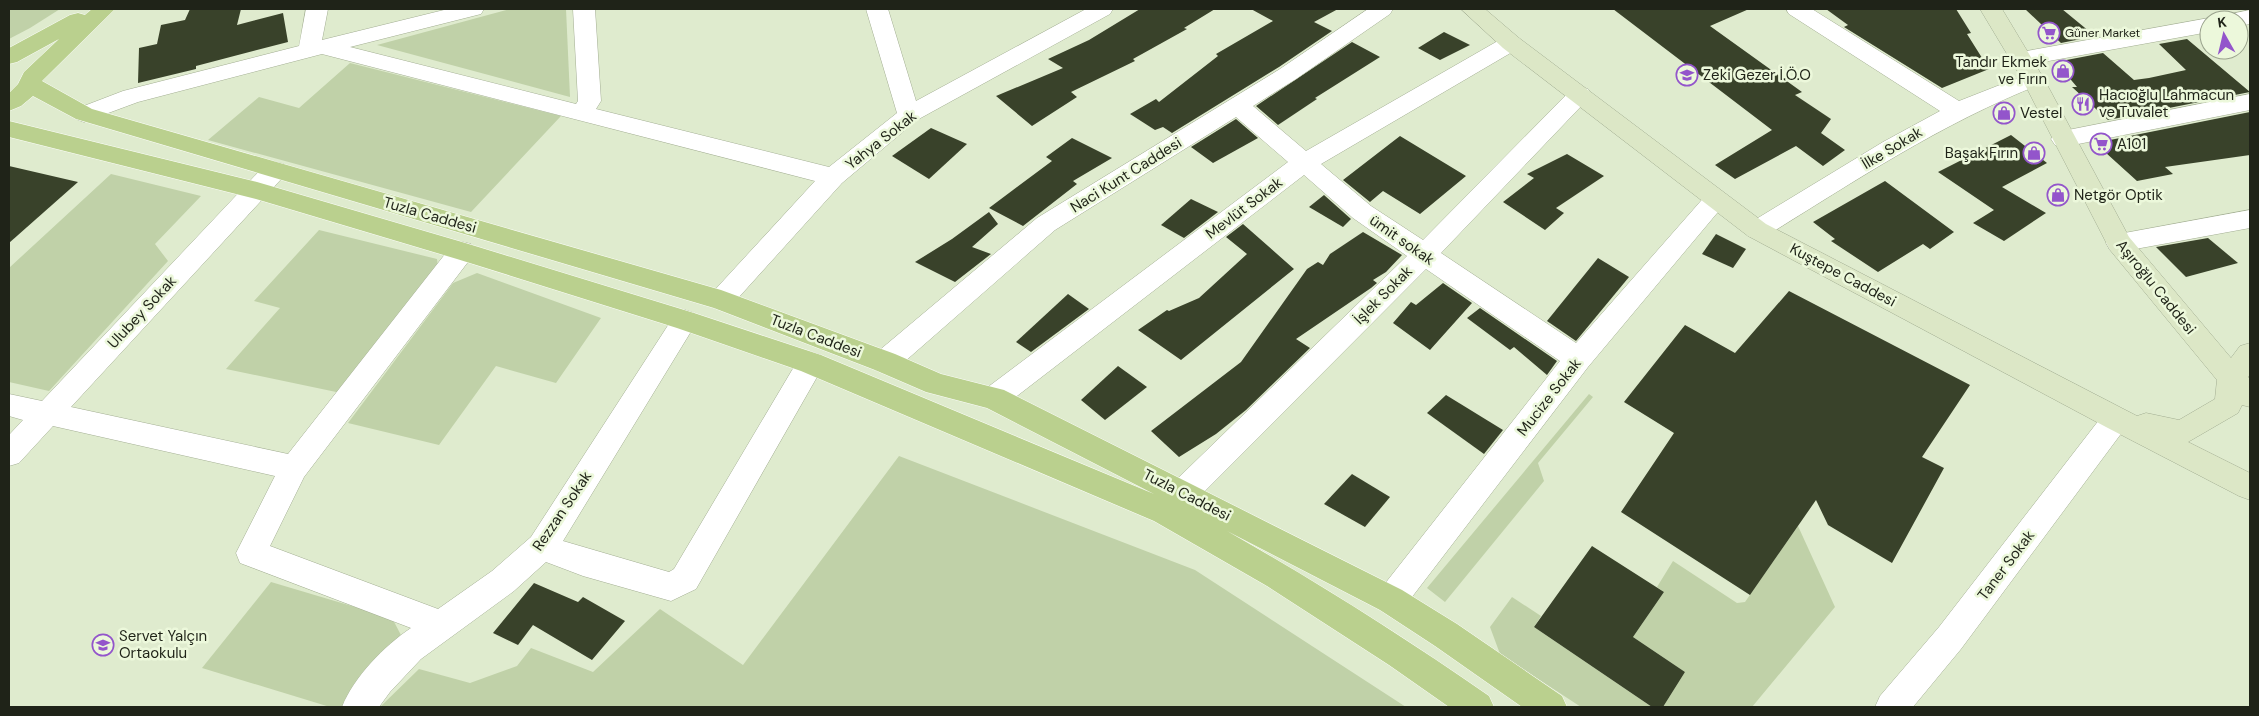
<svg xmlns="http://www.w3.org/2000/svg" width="2259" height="716" font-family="'DM Sans',sans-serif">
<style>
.green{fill:#c0d1a8}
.building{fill:#39422a}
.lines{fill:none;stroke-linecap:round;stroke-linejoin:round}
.street-casing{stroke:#a3ae93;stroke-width:1}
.secondary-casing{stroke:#a3ae93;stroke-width:1}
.primary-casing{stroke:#fff;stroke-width:1}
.street{fill:#fff;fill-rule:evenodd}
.secondary{fill:#dce7c6;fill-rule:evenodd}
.primary{fill:#bad08e;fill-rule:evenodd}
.labels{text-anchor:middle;stroke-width:5;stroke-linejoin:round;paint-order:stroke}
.far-poi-label{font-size:12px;fill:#1f2318;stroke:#ecf8db;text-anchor:start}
.poi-label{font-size:15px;fill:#1f2318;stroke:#ecf8db;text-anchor:start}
.street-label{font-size:15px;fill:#1f2318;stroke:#ecf8db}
</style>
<rect width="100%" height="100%" fill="#dfebce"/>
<g class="green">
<path d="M9,9H60L30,28L9,39Z"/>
<path d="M510,9H566L570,97L377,45Z"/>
<path d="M350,63L561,116L471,212L208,140L259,97L299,108Z"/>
<path d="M111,174L201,196L155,244L168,261L49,391L9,382V268Z"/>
<path d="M319,230L437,259L438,267L341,393L226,369L280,308L254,301Z"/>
<path d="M477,273L601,318L556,383L496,366L439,445L348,423L453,283Z"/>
<path d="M1589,394L1593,397L1538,463L1544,481L1445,602L1427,588Z"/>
<path d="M899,456L1195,570L1406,707H380L419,669L470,683L517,666L531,648L593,672L660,609L743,665Z"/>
<path d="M1798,526L1835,607L1752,707H1663L1685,672L1633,637L1664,592L1657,587L1673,561L1737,603L1745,602Z"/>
<path d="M271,582L392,618L402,637L343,707H330L202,668Z"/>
<path d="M1512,597L1541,616L1534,627L1652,707H1581L1500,654L1490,627Z"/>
</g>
<g class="building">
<path d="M190,9H241L237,25L283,13L288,42L196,66V69L138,83L139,48L157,44L161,25L185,20Z"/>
<path d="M1140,9H1215L1184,28L1187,29L1133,59L1135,61L1071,92L1077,97L1032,126L996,96L1063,68L1048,59L1089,40Z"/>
<path d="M1251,9H1338L1314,22L1332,31L1279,67L1172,133L1163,127L1155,130L1130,114L1156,99L1159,102L1218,56L1216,54L1273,21Z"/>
<path d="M1613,9H1749L1710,26L1802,92L1795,95L1831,119L1821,133L1845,150L1823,166L1796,146L1735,179L1715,165L1772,130Z"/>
<path d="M1826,9H1956L1971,33L1967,34L1989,69L1942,88L1844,27L1848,25Z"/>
<path d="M2025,9H2062L2090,32L2080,33L2086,38L2061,43Z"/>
<path d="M1444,32L1470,45L1440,60L1418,48Z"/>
<path d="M2187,39L2250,92L2108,120L2072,87H2077L2056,62L2103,53L2134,80L2149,78L2186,70L2159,44Z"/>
<path d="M1352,42L1380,57L1315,98L1317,99L1278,125L1256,106Z"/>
<path d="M2250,112V155L2165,167L2173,174L2137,181L2095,143Z"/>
<path d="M1236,119L1258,138L1213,163L1191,147Z"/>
<path d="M931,128L967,144L929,179L892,156Z"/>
<path d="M2011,135L2047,163L2002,187L2046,213L2004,241L1973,223L1994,210L1938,172Z"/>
<path d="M1400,136L1466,176L1420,214L1383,191L1370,202L1343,180Z"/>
<path d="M1072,138L1112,158L1073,181L1077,184L1023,226L989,208L1052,161L1046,157Z"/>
<path d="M1567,154L1604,176L1556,208L1564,213L1545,230L1503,202L1534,178L1527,174Z"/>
<path d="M9,166L78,182L9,243Z"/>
<path d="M1885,181L1954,232L1930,249L1923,244L1878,272L1831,241L1835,239L1813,222Z"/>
<path d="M1324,195L1351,219L1343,227L1309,207Z"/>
<path d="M1191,199L1218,212L1184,238L1161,225Z"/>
<path d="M989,212L998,224L972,247L991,254L955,282L915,262L952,239Z"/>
<path d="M1243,224L1294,269L1181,360L1138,330L1167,310L1169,311L1199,298L1247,254L1226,237Z"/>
<path d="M1363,232L1402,255L1386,272L1373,280L1377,283L1371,288L1296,339L1310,348L1246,410L1216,434L1179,457L1151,431L1241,362L1307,269L1318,262L1323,265L1330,254Z"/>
<path d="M1716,234L1746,249L1733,268L1702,254Z"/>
<path d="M2208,238L2238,263L2186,277L2156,247Z"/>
<path d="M1598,258L1629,277L1576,341L1547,321Z"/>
<path d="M1443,283L1472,303L1430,350L1393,323L1411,302L1416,305Z"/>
<path d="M1789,291L1970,385L1922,457L1944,468L1892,563L1828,525L1816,500L1750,595L1621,512L1674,433L1624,402L1685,325L1735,353Z"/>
<path d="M1068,294L1089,309L1031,352L1016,342Z"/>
<path d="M1480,308L1557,361L1547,375L1514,347L1510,350L1467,318Z"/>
<path d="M1118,366L1147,387L1105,420L1081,400Z"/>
<path d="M1446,395L1503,430L1484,454L1427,413Z"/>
<path d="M1352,474L1390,497L1365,527L1324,504Z"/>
<path d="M1592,546L1664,592L1633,637L1685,672L1663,707H1652L1534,627Z"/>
<path d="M534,583L578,602L583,597L625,621L592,660L533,625L518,645L493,633Z"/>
</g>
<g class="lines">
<g class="street-casing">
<g id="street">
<path d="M306,9H328L322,40L448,9H484L481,14L350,47L576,104L578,101L573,9H595L601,101L596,109L829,167L897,113L866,9H888L916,101L1086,9H1113L1110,14L917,120L842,183L730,307L721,310L712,307L708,300L712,293L815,181L322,54L138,102L84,122L76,119L72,114L76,109L123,91L299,46Z"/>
<path d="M1368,9H1393L1390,14L1296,79L1253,106L1306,151L1503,38L1511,36L1519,38L1522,43L1519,48L1321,164L1371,206L1423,240L1572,89L1580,87L1588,89L1591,94L1588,99L1441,253L1576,343L1707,194L1716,191L1725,194L1728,200L1588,367L1402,610L1391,614L1380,610L1375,600L1380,590L1560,361L1426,269L1194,502L1183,506L1172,502L1168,493L1172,484L1407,256L1353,218L1304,175L1004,406L994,409L984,406L980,398L984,390L1288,162L1236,117L1055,230L895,370L885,373L875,370L871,362L875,354L1037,218L1280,69Z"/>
<path d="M1786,9H1812L1959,101L2033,72L2041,74L2044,79L2041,84C1942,123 1855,181 1766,236L1757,239L1748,236L1744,230L1748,224L1883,142L1940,111L1789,14Z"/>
<path d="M2250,10V24L2239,26V20H2223L2226,15Z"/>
<path d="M2209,18L2216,20H2209V32L2021,66L2013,64L2010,59L2013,54L2021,52Z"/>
<path d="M2250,94V110L2063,147L2055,145L2051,139L2055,133L2063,131Z"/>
<path d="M275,162L284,164L287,170L284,176L71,407L288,454L453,244L462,242L471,244L475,251L471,258L304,477L270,546L438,609L492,571L531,537L676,313L685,310L694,313L698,320L563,541L669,572L674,569L801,355L811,352L821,355L825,363L696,589L671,601L583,576L546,562L514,591L421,659L390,692L379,707H342C354,677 384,646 411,628L240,563L236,553L275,476L53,426L19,463L9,466V435L23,420L9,416V394L42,401L266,164Z"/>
<path d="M2250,210V228L2119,252L2110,250L2106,243L2110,236L2119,234Z"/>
<path d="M2116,407L2126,411L2130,419L2126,427L1961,649L1913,707H1875L1880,696L1939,627L2106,411Z"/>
</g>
</g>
<g class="secondary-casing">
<path id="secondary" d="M1461,9H1485L1519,38L1766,224L2137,416L2146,413L2179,420L2215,399L2217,380L2110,250L2022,79L1980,9H2002L2044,79L2129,237L2231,358L2240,346L2250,343V374L2248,377L2250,379V407L2242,405L2238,413L2188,442L2250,473V500L2239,496L2106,427L1748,236L1503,48Z"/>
</g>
<g class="primary-casing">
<path id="primary" d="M92,9H115L42,81L92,109L721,290L895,354L941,374L1004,390L1402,590L1457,624L1562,696L1567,707H1522L1435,646L1380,610L1227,531C1317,582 1404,637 1489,696L1494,707H1449L1389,665L1267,586L1154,521L801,371L677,328L457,259L256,199L9,137V121L257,182L462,242L694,313L821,355L1154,494L987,408L926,392L875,370L714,308L76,119L33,96L21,106L9,111V93L18,84L24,72L59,39L17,62L9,64V48L70,15L78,13L85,15Z"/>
</g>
<use href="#street" class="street"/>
<use href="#secondary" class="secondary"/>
<use href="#primary" class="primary"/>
</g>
<defs>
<g id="supermarket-ring" transform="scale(1.125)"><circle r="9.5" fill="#ecf8db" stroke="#9355cb" stroke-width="1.5"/><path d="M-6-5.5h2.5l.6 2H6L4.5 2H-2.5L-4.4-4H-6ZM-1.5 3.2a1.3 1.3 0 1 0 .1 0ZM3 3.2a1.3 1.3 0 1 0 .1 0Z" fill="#9355cb"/></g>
<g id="shop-ring" transform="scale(1.125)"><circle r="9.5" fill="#ecf8db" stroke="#9355cb" stroke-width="1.5"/><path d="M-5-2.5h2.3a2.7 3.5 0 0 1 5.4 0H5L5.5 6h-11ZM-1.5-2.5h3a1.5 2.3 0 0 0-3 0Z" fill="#9355cb"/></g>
<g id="school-ring" transform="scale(1.125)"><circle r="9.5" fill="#ecf8db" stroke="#9355cb" stroke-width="1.5"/><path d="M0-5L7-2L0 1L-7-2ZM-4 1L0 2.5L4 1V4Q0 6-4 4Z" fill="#9355cb"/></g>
<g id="restaurant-ring" transform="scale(1.125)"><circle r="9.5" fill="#ecf8db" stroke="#9355cb" stroke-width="1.5"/><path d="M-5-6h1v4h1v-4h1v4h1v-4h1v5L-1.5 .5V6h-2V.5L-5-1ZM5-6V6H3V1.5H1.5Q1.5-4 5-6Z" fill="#9355cb"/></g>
</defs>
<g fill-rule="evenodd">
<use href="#supermarket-ring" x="2049" y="33"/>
<use href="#shop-ring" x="2063" y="71"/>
<use href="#school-ring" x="1687" y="75"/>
<use href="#restaurant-ring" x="2083" y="104"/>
<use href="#shop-ring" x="2004" y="113"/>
<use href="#supermarket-ring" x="2101" y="144"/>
<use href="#shop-ring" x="2034" y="153"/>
<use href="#shop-ring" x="2058" y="195"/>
<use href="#school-ring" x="103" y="645"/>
</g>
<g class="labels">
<g class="far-poi-label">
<text x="2065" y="37">Güner Market</text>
</g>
<g class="poi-label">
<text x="2047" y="67" text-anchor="end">Tandır Ekmek<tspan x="2047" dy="17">ve Fırın</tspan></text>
<text x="1703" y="80">Zeki Gezer İ.Ö.O</text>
<text x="2099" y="100">Hacıoğlu Lahmacun<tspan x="2099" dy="17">ve Tuvalet</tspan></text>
<text x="2020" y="118">Vestel</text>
<text x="2117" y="149">A101</text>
<text x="2018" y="158" text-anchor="end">Başak Fırın</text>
<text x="2074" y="200">Netgör Optik</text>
<text x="119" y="641">Servet Yalçın<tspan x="119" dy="17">Ortaokulu</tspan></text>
</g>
<g class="street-label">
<text transform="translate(881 140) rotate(-38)" y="5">Yahya Sokak</text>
<text transform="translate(1892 148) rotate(-31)" y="5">İlke Sokak</text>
<text transform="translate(1126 175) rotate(-32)" y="5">Naci Kunt Caddesi</text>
<text transform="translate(1244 208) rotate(-37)" y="5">Mevlüt Sokak</text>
<text transform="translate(430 215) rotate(16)" y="5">Tuzla Caddesi</text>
<text transform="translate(1402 240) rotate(35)" y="5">ümit sokak</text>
<text transform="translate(1843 275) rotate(28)" y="5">Kuştepe Caddesi</text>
<text transform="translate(2156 287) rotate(51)" y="5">Aşıroğlu Caddesi</text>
<text transform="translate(1383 295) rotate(-45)" y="5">İşlek Sokak</text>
<text transform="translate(142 312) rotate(-47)" y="5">Ulubey Sokak</text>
<text transform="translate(816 336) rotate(21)" y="5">Tuzla Caddesi</text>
<text transform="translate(1549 397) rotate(-52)" y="5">Mucize Sokak</text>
<text transform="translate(1187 495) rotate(27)" y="5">Tuzla Caddesi</text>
<text transform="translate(562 511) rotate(-56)" y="5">Rezzan Sokak</text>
<text transform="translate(2006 565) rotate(-53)" y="5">Taner Sokak</text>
</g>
</g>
<rect width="2259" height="716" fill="none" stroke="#1f2318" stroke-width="20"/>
<g transform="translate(2224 35) rotate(352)"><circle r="24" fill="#ecf8db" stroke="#9aa38d"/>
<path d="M0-4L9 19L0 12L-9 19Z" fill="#9355cb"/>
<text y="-8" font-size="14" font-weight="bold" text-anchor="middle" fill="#1f2318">K</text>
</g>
</svg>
